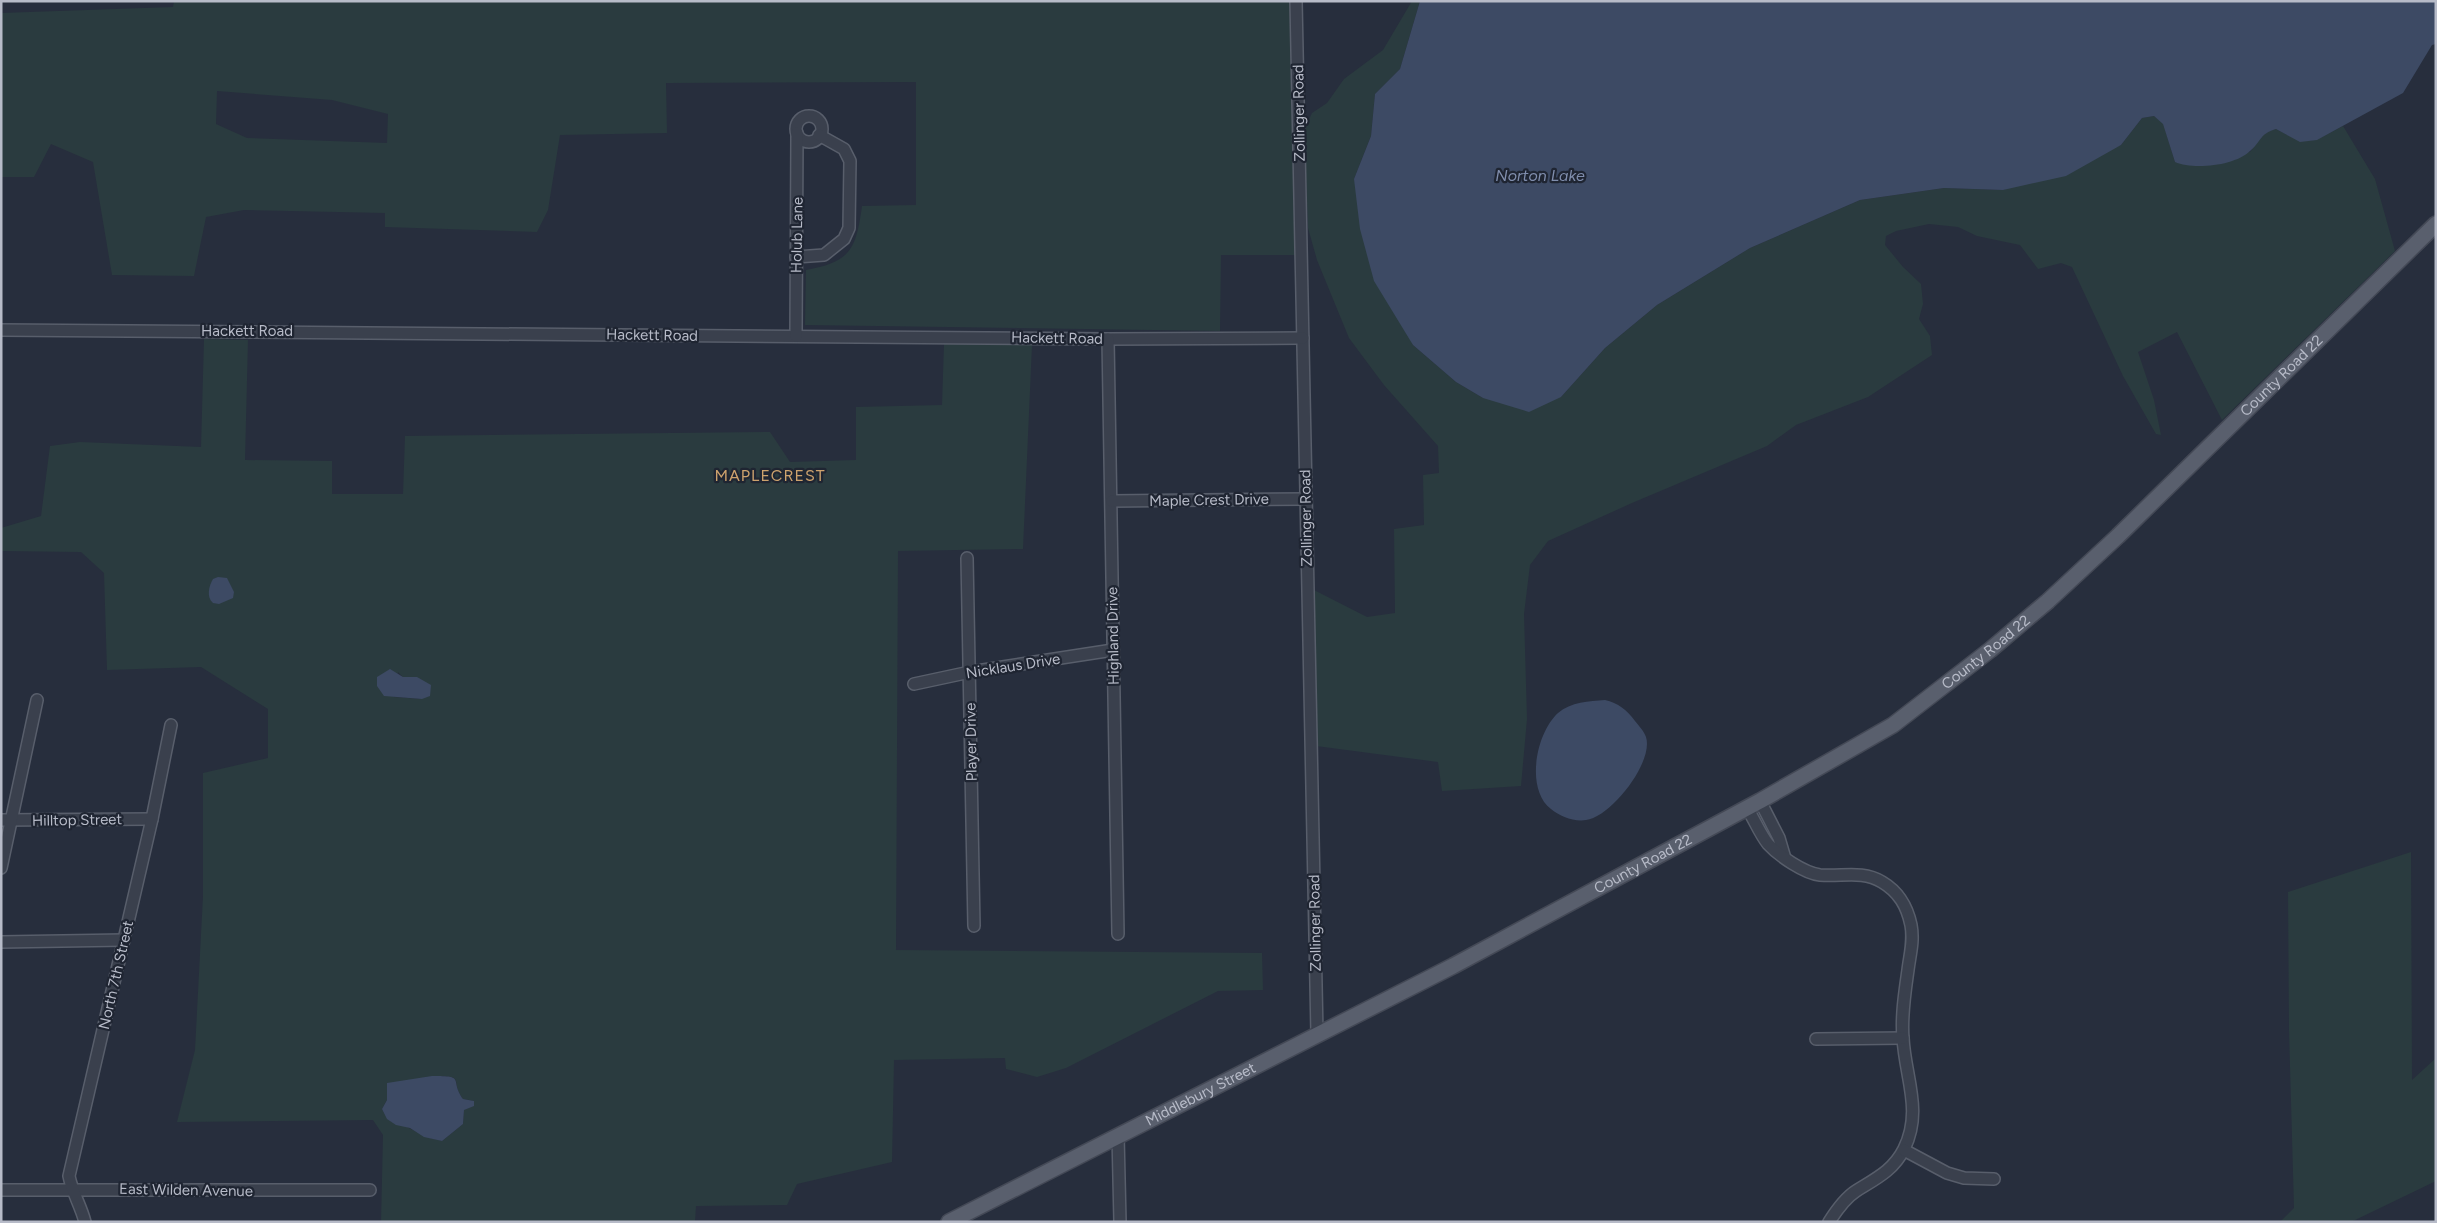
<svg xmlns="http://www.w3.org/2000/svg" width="2437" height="1223" font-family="Figtree,sans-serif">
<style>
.green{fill:#2a3b3f;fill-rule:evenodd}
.water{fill:#3d4a64}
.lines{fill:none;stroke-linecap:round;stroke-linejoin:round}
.minor-casing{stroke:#585e6b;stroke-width:14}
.major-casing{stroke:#444956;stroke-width:18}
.minor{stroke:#3a404d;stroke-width:11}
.major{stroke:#595f6d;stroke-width:15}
.labels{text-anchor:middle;stroke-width:4.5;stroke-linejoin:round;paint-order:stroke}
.street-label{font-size:15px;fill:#b7bbc8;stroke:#1f2532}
.water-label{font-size:16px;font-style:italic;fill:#808ead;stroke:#1f2532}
.neighbourhood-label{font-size:16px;letter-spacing:1px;fill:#cda26d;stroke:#1f2532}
</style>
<rect width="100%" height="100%" fill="#272e3d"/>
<g class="green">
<path d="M174,1H1296V255H1221L1220,331L805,325L806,270C851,262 856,249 862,206L916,205V82L666,83L667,133L560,135L548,210L537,232L385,227V213L244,210L206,217L194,276L112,275L93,162L51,144L34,177H1V13L173,7ZM217,91L332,100L388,114L387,143L247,138L216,124Z"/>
<path d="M1412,1H1420L1400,69L1375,94L1371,136L1354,179L1413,345L1456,382L1483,398L1561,397L1605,348L1657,305L1750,248L1860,200L1944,188L2003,190L2121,145L2142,118L2154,116L2163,123L2175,162L2250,152L2265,132L2276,129C2310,147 2310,143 2343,126L2375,179L2395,251L2222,420L2177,332L2138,352L2154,400L2161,435L2156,434L2123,376L2072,267L2061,263L2038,269L2020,245L1977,236L1958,227L1929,224L1896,231L1886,236L1885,245L1903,267L1921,284L1923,304L1919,319L1930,336L1932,355L1868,397L1796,425L1767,446L1632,503L1548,541L1530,565L1524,614L1527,719L1521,786L1442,791L1438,762L1316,746L1314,590L1367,617L1395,613L1394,529L1424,525L1423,475L1439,473L1438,446L1384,385L1349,338L1317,260L1308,228L1304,130L1312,113L1327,103L1344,79L1383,50Z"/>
<path d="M204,339L248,340L245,460L332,461V494H403L405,436L770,432L790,462L856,460V407L942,405L944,344L1032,345L1023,549L898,551L896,950L1262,953L1263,990L1218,991L1066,1068L1037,1077L1006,1069L1005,1058L894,1060L892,1162L797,1184L787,1205L696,1206L695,1222H381L383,1135L373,1120L177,1122L195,1050L203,896V773L268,758V709L201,667L107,670L104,573L81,552L1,551V528L41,516L50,446L80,442L201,447ZM398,672L403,677H417L422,699L394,697ZM432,1076C468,1076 449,1080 463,1099L474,1101L464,1109L463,1124L442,1141C429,1138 422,1135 411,1129C397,1121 391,1127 382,1109L387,1100Z"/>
<path d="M2411,852L2412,1080L2436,1058V1181L2351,1222H2280L2294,1208L2289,1031L2288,892Z"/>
</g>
<g class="water">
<path d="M1420,1H2436V44L2432,45L2403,93L2317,140L2300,142L2276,129C2259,134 2262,141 2250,151C2235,166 2193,170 2175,162L2163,124L2154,116L2142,118L2121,145L2066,176L2003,190L1944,188L1860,200L1750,248L1657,305L1605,348L1561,397L1529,412L1483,398L1456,382L1413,345L1374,281L1360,229L1354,179L1371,136L1375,94L1400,69Z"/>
<path d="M218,577L227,578L234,592L233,598L219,604L213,603C206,597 209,586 213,579Z"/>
<path d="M390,669L403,677H417L431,685L430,696L422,699L384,696L377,686V677Z"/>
<path d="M1605,700C1618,703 1627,710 1635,721C1638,725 1644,731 1646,737C1654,762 1611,817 1586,820C1574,822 1559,816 1551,809C1525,789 1536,733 1558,713C1571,702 1589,701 1605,700Z"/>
<path d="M432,1076C467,1076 449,1079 463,1099L474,1101V1106L464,1110L463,1124L442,1141L424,1137L410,1128L396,1125L387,1119L382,1109L387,1100V1083Z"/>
</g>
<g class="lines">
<g class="minor-casing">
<g id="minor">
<path d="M1296,1L1317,1034"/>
<circle cx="809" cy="129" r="13"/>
<path d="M796,257L824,255L844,239L849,228L850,161L844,149L819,135"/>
<path d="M1,330L1108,339L1303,338"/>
<path d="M796,336L797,133"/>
<path d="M1108,339L1118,934"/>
<path d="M1112,501L1306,499"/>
<path d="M967,558L974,926"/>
<path d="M914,684L970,672L1113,650"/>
<path d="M1760,801L1779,838L1784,855"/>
<path d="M1747,808C1754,819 1760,834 1768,844C1779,856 1804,873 1820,875C1842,877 1862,870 1882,882C1899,892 1907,906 1911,925C1914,941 1910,954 1908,970C1905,991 1901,1016 1903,1038C1905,1077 1923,1111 1904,1149C1893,1171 1875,1179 1856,1191C1845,1198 1836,1211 1829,1222"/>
<path d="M1,820L152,819"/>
<path d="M1,868L37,700"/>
<path d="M1,942L124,940"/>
<path d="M1816,1039L1903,1038"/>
<path d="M1118,1135L1120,1222"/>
<path d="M1904,1150L1947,1173L1964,1178L1994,1179"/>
<path d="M1,1190H370"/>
<path d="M85,1222C81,1206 72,1192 69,1176L152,819L171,725"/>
</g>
</g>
<g class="major-casing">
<g id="major">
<path id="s1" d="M949,1222L1453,966L1760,801L1893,725L1990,650L2048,601L2118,536L2436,224"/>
</g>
</g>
<use href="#minor" class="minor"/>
<use href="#major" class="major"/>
</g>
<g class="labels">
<g class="street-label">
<text transform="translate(1299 113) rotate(-91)" y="5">Zollinger Road</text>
<text transform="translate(797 235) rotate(-89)" y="5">Holub Lane</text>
<text x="247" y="336">Hackett Road</text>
<text transform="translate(652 335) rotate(1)" y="5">Hackett Road</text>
<text transform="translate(1057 338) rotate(1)" y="5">Hackett Road</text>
<text dy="5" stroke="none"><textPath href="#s1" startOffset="1590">County Road 22</textPath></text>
<text transform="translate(1209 500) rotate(-1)" y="5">Maple Crest Drive</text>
<text transform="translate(1306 518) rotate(-91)" y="5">Zollinger Road</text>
<text transform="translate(1113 636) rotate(-91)" y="5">Highland Drive</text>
<text dy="5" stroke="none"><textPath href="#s1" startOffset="1185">County Road 22</textPath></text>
<text transform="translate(1013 666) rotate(-9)" y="5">Nicklaus Drive</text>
<text transform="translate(971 742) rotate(-91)" y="5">Player Drive</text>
<text transform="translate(77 820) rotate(-1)" y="5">Hilltop Street</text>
<text dy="5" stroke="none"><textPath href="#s1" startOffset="781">County Road 22</textPath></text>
<text transform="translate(1315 923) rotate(-91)" y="5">Zollinger Road</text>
<text transform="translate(116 975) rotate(-77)" y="5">North 7th Street</text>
<text dy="5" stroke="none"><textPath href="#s1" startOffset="282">Middlebury Street</textPath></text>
<text transform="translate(186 1190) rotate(1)" y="5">East Wilden Avenue</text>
</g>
<g class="water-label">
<text x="1540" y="181">Norton Lake</text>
</g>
<g class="neighbourhood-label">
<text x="770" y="481">MAPLECREST</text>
</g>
</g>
<rect width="2437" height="1223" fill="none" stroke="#b7bbc8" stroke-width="5"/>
</svg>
